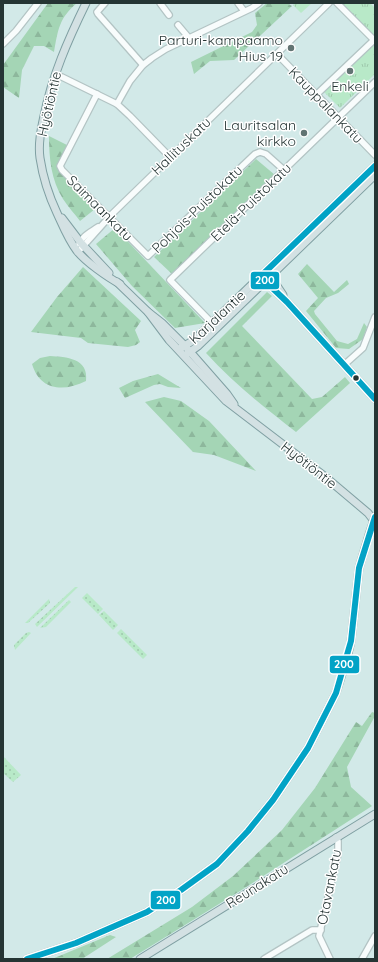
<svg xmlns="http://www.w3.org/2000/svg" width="378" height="962" font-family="Quicksand,sans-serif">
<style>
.grass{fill:url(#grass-dots)}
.forest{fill:url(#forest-firs)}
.park{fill:url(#park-tufts)}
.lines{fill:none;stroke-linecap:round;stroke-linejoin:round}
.minor-casing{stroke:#b3c4c4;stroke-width:8}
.major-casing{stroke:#80a0a3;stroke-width:9}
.minor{stroke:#f8fcfc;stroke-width:5.5}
.major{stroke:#d3e1e3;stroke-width:7}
.major-bridge-casing{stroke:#80a0a3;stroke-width:9;stroke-linecap:butt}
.major-bridge{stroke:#d3e1e3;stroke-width:7}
.bus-1-casing{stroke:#fff;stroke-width:9}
.bus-1{stroke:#02a3c6;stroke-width:6}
.poi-dot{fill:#627473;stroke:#fff;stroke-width:1.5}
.bus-dot{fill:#253534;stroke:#fff;stroke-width:1.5}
.labels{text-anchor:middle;stroke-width:3;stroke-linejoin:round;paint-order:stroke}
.poi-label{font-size:14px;fill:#253534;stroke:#fff;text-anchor:end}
.street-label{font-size:14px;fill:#253534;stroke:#fff}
.line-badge{stroke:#fff;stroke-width:1.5}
.badge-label{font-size:11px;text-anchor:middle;font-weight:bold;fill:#fff}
</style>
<defs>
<pattern id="grass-dots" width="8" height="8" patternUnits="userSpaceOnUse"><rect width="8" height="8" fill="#b8e9c8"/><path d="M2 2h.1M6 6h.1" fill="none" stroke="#9ec8ac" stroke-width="1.8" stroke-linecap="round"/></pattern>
<pattern id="forest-firs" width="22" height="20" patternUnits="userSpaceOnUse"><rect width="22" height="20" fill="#a4d5b5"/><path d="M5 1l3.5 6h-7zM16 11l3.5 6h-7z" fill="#8db79c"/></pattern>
<pattern id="park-tufts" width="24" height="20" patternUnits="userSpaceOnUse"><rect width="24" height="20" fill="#b8e9c8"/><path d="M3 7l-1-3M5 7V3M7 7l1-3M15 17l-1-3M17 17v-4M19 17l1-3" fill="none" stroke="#9ec8ac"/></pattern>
</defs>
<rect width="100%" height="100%" fill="#d2e9e8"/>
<g class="grass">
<path d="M75,587H78L37,627L35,624Z"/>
<path d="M87,593L103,609L98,614L82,598Z"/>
<path d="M49,599L50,603L28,623H25Z"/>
<path d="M69,600L71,602L46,627L40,628Z"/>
<path d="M104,611L118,625L113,630L99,615Z"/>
<path d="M121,629L147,655L143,659L117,633Z"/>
<path d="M29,632L31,633L15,650L14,645L26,633Z"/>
<path d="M3,756L21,775L13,782L3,773Z"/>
</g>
<g class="forest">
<path d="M48,3H77C59,18 58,30 54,52L44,46H34L22,70L19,98L3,87V65Z"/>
<path d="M267,3H287L292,6L234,60L210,61L194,74L191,62L252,32L257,25L255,13Z"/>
<path d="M49,136L67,145L57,168L95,209L80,221C75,214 68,207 63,199C51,180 49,158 49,136Z"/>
<path d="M256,159L275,175L172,274L154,257Z"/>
<path d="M115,228L205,323L175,328L132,286L96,244Z"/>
<path d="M307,264L334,292L347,280L349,284L338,293L326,298L314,311L315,314L337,341L348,344L357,339L364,323L367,327L363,339L349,349L336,348L306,311L318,298L298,274Z"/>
<path d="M83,267L141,321L135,330L140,342L136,345L128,347L88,343L81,338L31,332L57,297Z"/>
<path d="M267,292L272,296L242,326L312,399L322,397L345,377L350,383L296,432C264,407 233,383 206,353Z"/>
<path d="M50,356C66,357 89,358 86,381C64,392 40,391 32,364L40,358Z"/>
<path d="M158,374L181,388L168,387L160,384L154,385L125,398L119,388L133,381Z"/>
<path d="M164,397L181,401L209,421L256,471L214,455L193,452L145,402Z"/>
<path d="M372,712L375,713V716L347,767L351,787L372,806L240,891L130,959H107L192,907L233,876L282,830L315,788L356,722L362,726Z"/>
<path d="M110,935L116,937L82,959H52Z"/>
</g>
<g class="park">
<path d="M296,3H312L301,13L293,5Z"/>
<path d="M342,3H370L375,8V37Z"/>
<path d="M373,43L375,45V74L340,108L324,92Z"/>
</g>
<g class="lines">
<g class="minor-casing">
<g id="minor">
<path d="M105,3L97,12L98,14L143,65"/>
<path d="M160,3L169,15"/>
<path d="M238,3L244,11"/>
<path d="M337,3L375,41"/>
<path d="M178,25L189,38"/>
<path d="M3,44L16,31L38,3"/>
<path d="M277,54L375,155"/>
<path d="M62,77L117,104L130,116L170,157"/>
<path d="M97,94L60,166L62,170L148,256L255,154L260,152L266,154L284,170"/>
<path d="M316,95L374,40"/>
<path d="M117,104L130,81L143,65L152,58L166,49L252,8L259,3"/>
<path d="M79,244C82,236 91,232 98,227"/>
<path d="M78,252L112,214L329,3"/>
<path d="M212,323L170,280L375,82"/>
<path d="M344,365L363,348L375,317"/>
<path d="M264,959L312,930H321"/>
<path d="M330,959L319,936L338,854V841L336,837"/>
<path d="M362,959L375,936"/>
</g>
</g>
<g class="major-casing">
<g id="major">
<path d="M86,3C68,40 52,76 44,116C41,130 38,144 40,158C43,178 49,196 57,213C63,226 68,239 77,251C86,262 107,277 120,284"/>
<path d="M62,218L81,243L109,273"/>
<path d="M267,276L275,283L283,295"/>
<path d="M264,278L265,281L287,302L375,399"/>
<path d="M117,282L148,312L162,323L185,346L227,394L234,404"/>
<path d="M148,312L169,340L226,401L323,475L368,513L375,522"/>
<path d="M181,348L194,340L212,323L375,166"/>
<path d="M187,354L198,346L375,175"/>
<path d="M27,959L76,943L147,912L181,890L217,864L248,831L273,800L308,748L336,693L347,658L351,641L359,568L369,535"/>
<path d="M140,959L375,814"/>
</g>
</g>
<use href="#minor" class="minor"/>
<use href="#major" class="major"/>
<g class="major-bridge-casing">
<path id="major-bridge" d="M369,535L375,517"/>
</g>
<use href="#major-bridge" class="major-bridge"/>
<g class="bus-1-casing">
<g id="bus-1">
<path d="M375,166L263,274L265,281L287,302L375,399"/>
<path d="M27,959L76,943L147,912L181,890L217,864L248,831L273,800L308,748L336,693L351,641L359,568L375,517"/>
</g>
</g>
<use href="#bus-1" class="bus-1"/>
</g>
<g class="poi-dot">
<circle cx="291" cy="48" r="4"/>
<circle cx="350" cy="71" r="4"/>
<circle cx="304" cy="133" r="4"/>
</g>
<circle class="bus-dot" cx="356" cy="378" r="3.5"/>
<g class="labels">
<g class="poi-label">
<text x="283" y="45">Parturi-kampaamo<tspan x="283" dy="16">Hius 19</tspan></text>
<text x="350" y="91" text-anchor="middle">Enkeli</text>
<text x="296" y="130">Lauritsalan<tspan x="296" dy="16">kirkko</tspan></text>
</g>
<g class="street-label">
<text transform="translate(49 104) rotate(-77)" y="5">Hyötiöntie</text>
<text transform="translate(326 105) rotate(46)" y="5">Kauppalankatu</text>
<text transform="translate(181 146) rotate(-44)" y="5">Hallituskatu</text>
<text transform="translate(251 202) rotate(-44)" y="5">Etelä-Puistokatu</text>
<text transform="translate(100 208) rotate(45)" y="5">Saimaankatu</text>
<text transform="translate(197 209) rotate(-44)" y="5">Pohjois-Puistokatu</text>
<text transform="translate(217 317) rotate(-43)" y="5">Karjalantie</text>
<text transform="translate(309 465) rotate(38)" y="5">Hyötiöntie</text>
<text transform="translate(257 886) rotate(-32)" y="5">Reunakatu</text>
<text transform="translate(329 887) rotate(-79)" y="5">Otavankatu</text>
</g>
</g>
<g class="line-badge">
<rect x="250" y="271" width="30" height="19" rx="4" fill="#02a3c6"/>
<rect x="329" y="655" width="31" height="19" rx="4" fill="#02a3c6"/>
<rect x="150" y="890" width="31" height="20" rx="4" fill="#02a3c6"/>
</g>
<g class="badge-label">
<text x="265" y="284">200</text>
<text x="344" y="668">200</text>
<text x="166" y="904">200</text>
</g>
<rect width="378" height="962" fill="none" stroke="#253534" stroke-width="8"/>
</svg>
